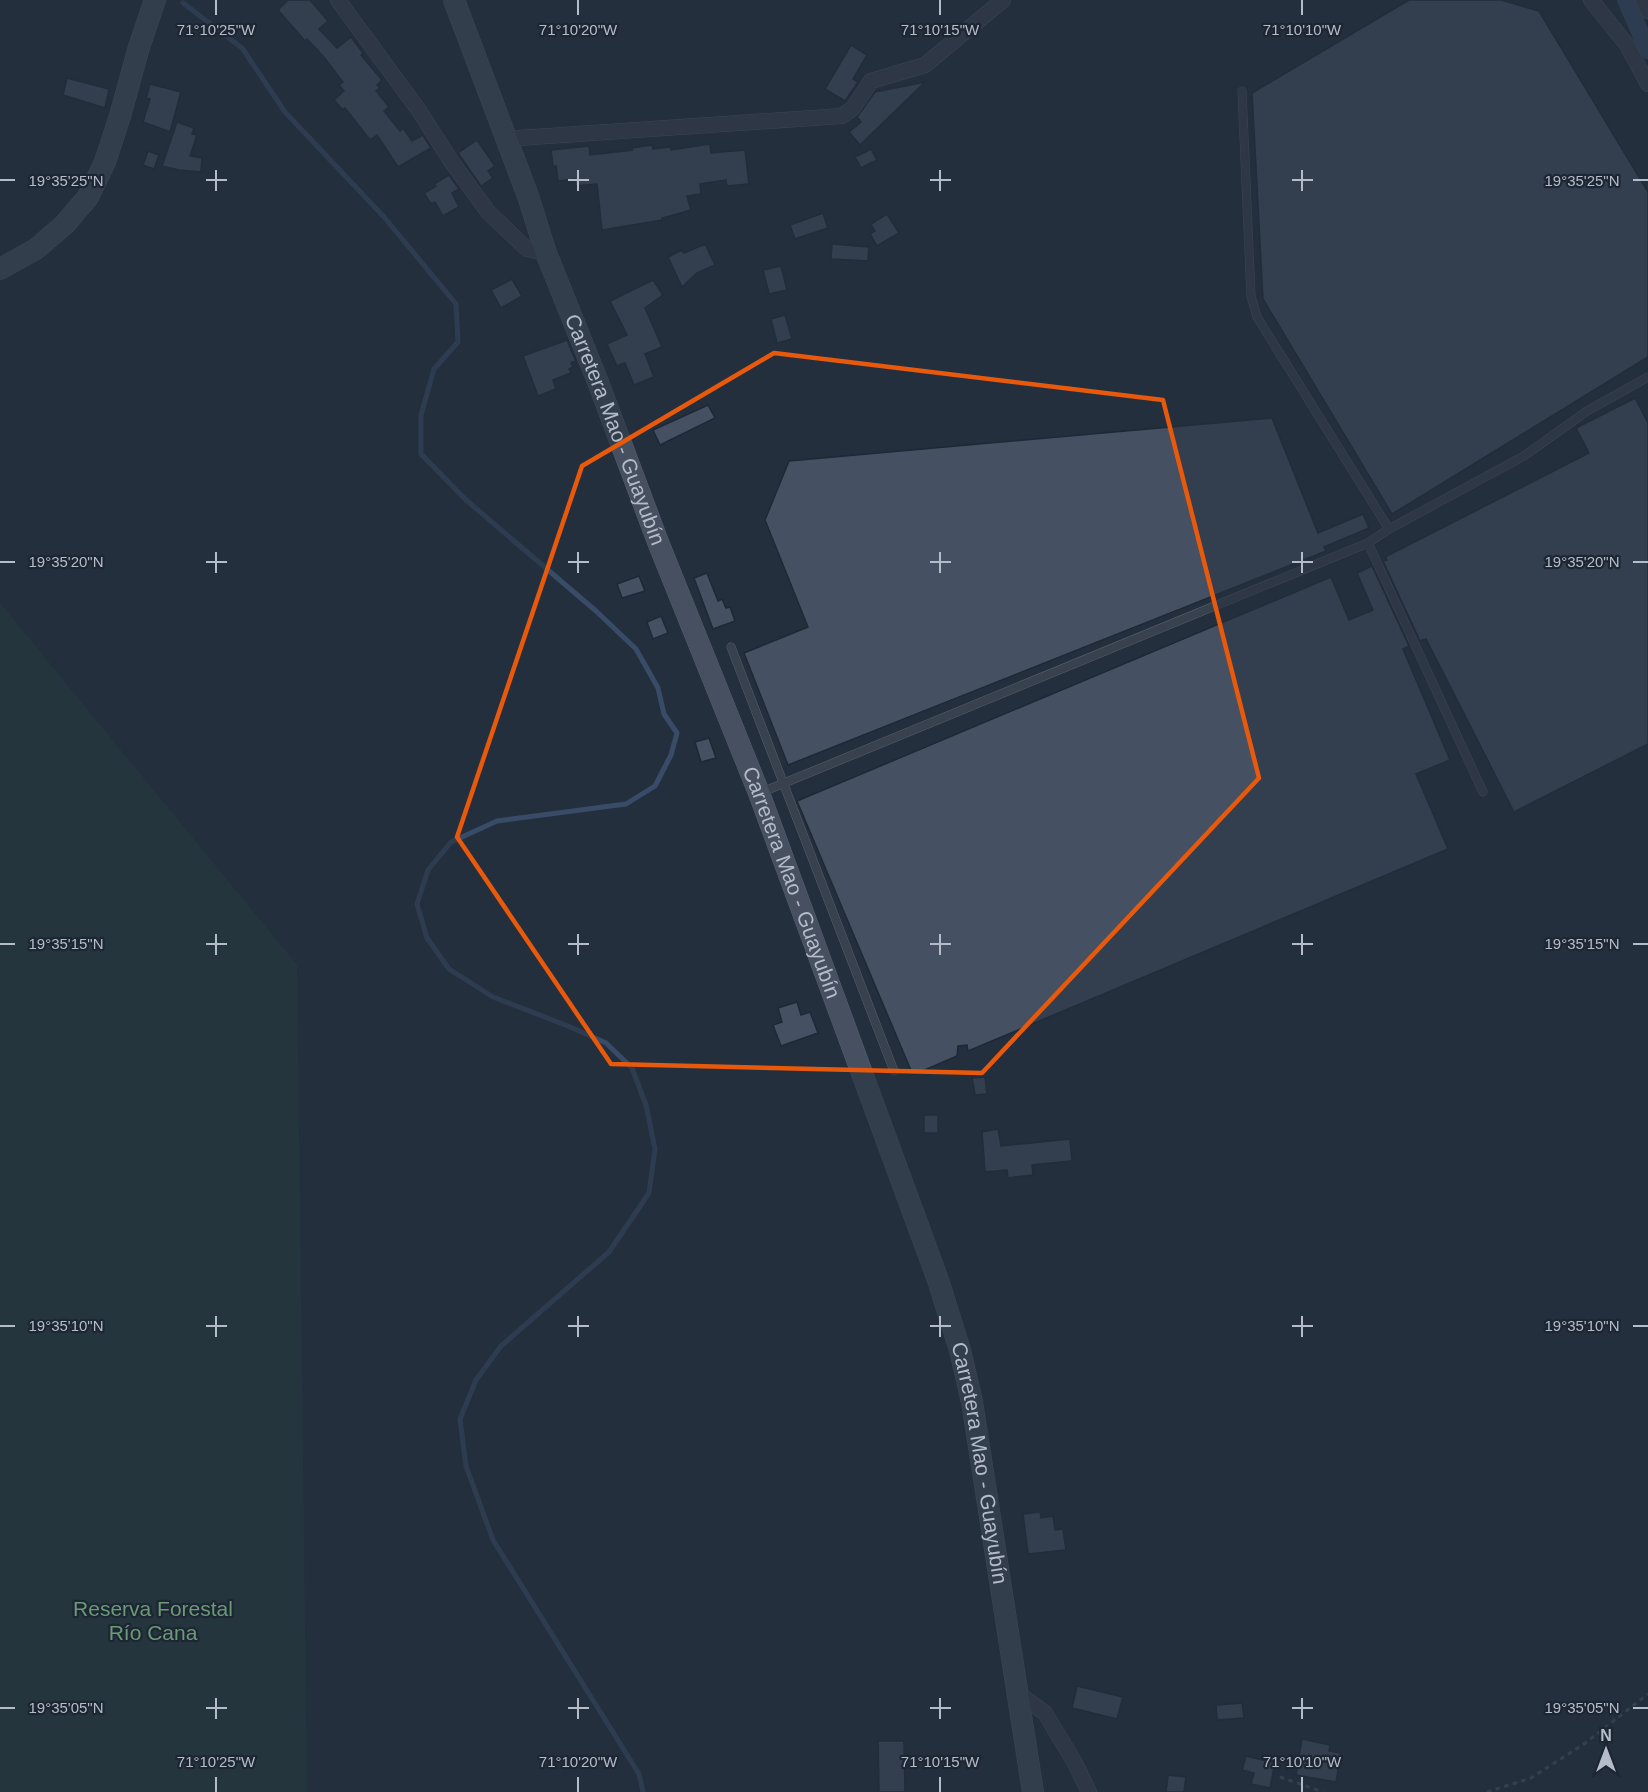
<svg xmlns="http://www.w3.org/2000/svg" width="1648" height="1792" font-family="Arial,sans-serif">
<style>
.green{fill:#263c3f}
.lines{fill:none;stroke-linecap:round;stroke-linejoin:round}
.stream{stroke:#394c67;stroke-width:5}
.canal{stroke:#394c67;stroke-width:18}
.building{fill:#455162;stroke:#1f2835;stroke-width:1.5}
.lane-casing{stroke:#565f6c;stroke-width:9}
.street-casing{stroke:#565f6c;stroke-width:16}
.secondary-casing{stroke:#565f6c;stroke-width:22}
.path{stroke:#44595c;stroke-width:3;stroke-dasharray:4.5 4.5;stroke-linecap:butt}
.lane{stroke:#38414e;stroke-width:8}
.street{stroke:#38414e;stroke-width:15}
.secondary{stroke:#465061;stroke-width:21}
.marked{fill:none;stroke:#e8590c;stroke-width:4.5;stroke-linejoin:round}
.ticks{fill:none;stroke:#b4bcc9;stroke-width:2}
.labels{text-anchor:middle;stroke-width:4.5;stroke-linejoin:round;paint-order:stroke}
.street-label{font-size:21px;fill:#b4bcc9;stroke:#1d2633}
.park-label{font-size:21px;fill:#6b9a76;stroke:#1d2633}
.ticks-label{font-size:15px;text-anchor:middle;fill:#b4bcc9;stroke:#1d2633;stroke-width:4.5;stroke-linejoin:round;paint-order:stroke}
</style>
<rect width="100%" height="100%" fill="#242f3e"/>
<path class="green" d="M0,603L297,965L307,1792H0Z"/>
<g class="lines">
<path class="stream" d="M183,3L242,48L285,112L384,217L456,304L458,342L434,369L421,415V454L466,500L596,611L636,649L658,688L664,714L677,733L671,755L655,786L626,804L497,821L451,842L428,870L417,904L427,938L449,969L493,997L568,1026L606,1043L632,1068L646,1105L655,1149L649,1193L609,1252L501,1346L476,1380L460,1419L466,1466L493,1540L639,1774L643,1792"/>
<path class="canal" d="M1626,0L1648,50"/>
</g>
<g class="building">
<path d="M288,0H310L328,21L319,29L337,48L351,37L363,53L361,55L382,80L377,85L380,88L376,91L389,107L384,111L400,131L403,128L412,141L423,135L431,148L398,167L377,135L370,140L345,108L343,110L334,100L344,91L339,85L343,82L323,56L307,39L305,41L278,10Z"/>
<path d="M1409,0H1501L1539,11L1648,192V357L1392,514L1263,299L1252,93Z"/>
<path d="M851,45L867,55L853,79L858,82L845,101L825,89Z"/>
<path d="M67,78L109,89L105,108L63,95Z"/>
<path d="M925,82L860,145L849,132L861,122L857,117L875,92Z"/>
<path d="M150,84L181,92L170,132L143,122L150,99L146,98Z"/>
<path d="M177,122L194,128L192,134L197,135L190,156L202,158L201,172L179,170L162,166Z"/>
<path d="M477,140L495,166L488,171L493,178L481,186L458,153Z"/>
<path d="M710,144L711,153L745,150L749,184L727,186L726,180L700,184L701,194L687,196L691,210L662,218V220L602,230L597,184L575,186V179L558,181L556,166H553L551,150L589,146L590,155L632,150V148L652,145L653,149L670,147L671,150Z"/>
<path d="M871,149L877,160L861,168L855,157Z"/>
<path d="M148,151L159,155L154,169L143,165Z"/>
<path d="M449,175L459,189L452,193L459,207L443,216L435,202L431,204L424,193L436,186L434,184Z"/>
<path d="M823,213L828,228L795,239L790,225Z"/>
<path d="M887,214L899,233L877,246L870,234L875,231L871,224Z"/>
<path d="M705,244L715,265L697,273L682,287L668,257L682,250L684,253Z"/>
<path d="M832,244L869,247L868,261L831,259Z"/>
<path d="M781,266L787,290L769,294L763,270Z"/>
<path d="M512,279L522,296L501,308L491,290Z"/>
<path d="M653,280L663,295L645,308L662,347L645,354L654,377L634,385L625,363L617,366L607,344L627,335L610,301Z"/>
<path d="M785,315L792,339L777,343L771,319Z"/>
<path d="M567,340L576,361L571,363L573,367L569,369L571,373L553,380L556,389L538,396L523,356Z"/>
<path d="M1635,398L1648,423V744L1514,812L1426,639L1420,641L1383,561L1387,560L1385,557L1589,453L1576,428Z"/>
<path d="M708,405L715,418L660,445L653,430Z"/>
<path d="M1272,418L1318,533L1363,514L1369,528L1324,547L1326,551L788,765L744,653L808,627L765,520L789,461Z"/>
<path d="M1372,566L1409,646L1403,649L1450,760L1416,774L1448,849L968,1051L967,1045L958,1046L957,1056L913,1075L797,801L1331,577L1349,620L1373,610L1357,573Z"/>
<path d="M707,573L718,601L722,599L726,608L730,607L735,621L713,629L694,578Z"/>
<path d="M639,576L645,591L622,598L617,584Z"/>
<path d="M661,616L668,633L653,639L647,622Z"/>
<path d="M709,738L716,758L701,762L695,742Z"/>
<path d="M797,1002L801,1015L810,1012L818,1033L781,1046L773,1025L782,1022L778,1008Z"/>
<path d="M985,1077L987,1094L975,1095L972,1078Z"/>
<rect x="924" y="1115" width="14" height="18"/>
<path d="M998,1129L1001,1146L1070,1139L1072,1161L1032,1165L1033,1175L1008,1178L1007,1170L985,1172L982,1132Z"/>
<path d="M1040,1512L1041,1518L1053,1516L1055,1530L1063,1529L1066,1550L1028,1554L1023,1514Z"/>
<path d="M1077,1686L1123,1697L1117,1719L1072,1708Z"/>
<path d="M1242,1703L1244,1718L1217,1720L1216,1705Z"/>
<path d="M1302,1739L1330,1745L1329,1751L1341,1753L1336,1782L1296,1775Z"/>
<path d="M878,1741H904L905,1792H879Z"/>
<path d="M1246,1756L1275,1763L1270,1788L1251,1784L1254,1773L1242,1770Z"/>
<path d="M1168,1775L1186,1777L1184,1792H1166Z"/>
</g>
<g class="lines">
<g class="lane-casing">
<g id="lane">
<path d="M1242,91L1251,296L1257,317L1389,529"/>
<path d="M1368,543L1483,792"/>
<path d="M731,647L894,1071"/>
<path d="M760,793L1368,543L1389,529L1524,456L1587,411L1648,377"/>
</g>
</g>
<g class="street-casing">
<g id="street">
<path d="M338,0L420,112L451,161L488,212L527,249L546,253"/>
<path d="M1591,0L1627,45L1648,84"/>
<path d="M1643,0L1648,11"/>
<path d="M505,139L842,116L853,108L871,81L925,65L1003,0"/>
<path d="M1019,1694L1045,1713L1075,1763L1089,1792"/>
</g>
</g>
<g class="secondary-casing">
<g id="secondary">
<path id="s1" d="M454,0L528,196L546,253L598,382L658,542L759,793L938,1280L960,1350L972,1402L1033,1792"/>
<path d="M0,269L36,249L65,224L88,197L105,162L120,116L139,47L155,0"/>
</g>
</g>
<g class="path">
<path d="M1280,1777L1323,1792"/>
<path d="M1487,1792L1531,1778L1584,1744L1648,1694"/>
</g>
<use href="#lane" class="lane"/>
<use href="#street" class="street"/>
<use href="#secondary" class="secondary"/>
</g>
<path d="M0 0H1648V1792H0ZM774,353L1163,400L1259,778L982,1073L611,1064L457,837L582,466Z" fill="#242f3e" fill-opacity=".55" fill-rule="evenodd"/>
<path class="marked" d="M774,353L1163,400L1259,778L982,1073L611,1064L457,837L582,466Z"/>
<path class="ticks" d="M216,0V15M578,0V15M940,0V15M1302,0V15M216,170V191M578,170V191M940,170V191M1302,170V191M0,180H15M206,180H227M568,180H589M930,180H951M1292,180H1313M1633,180H1648M216,552V573M578,552V573M940,552V573M1302,552V573M0,562H15M206,562H227M568,562H589M930,562H951M1292,562H1313M1633,562H1648M216,934V955M578,934V955M940,934V955M1302,934V955M0,944H15M206,944H227M568,944H589M930,944H951M1292,944H1313M1633,944H1648M216,1316V1337M578,1316V1337M940,1316V1337M1302,1316V1337M0,1326H15M206,1326H227M568,1326H589M930,1326H951M1292,1326H1313M1633,1326H1648M216,1698V1719M578,1698V1719M940,1698V1719M1302,1698V1719M0,1708H15M206,1708H227M568,1708H589M930,1708H951M1292,1708H1313M1633,1708H1648M216,1777V1792M578,1777V1792M940,1777V1792M1302,1777V1792"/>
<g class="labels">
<g class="street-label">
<text dy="7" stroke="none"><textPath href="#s1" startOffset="459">Carretera Mao - Guayubín</textPath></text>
<text dy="7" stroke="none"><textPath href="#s1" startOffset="945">Carretera Mao - Guayubín</textPath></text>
<text dy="7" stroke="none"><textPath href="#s1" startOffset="1557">Carretera Mao - Guayubín</textPath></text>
</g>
<g class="park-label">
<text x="153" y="1616">Reserva Forestal<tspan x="153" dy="24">Río Cana</tspan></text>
</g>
</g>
<g class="ticks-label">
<text x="216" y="35">71°10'25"W</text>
<text x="578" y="35">71°10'20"W</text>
<text x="940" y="35">71°10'15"W</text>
<text x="1302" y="35">71°10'10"W</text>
<text x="66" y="186">19°35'25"N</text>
<text x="1582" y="186">19°35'25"N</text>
<text x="66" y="567">19°35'20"N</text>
<text x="1582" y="567">19°35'20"N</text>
<text x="66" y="949">19°35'15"N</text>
<text x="1582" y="949">19°35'15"N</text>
<text x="66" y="1331">19°35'10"N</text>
<text x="1582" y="1331">19°35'10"N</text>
<text x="66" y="1713">19°35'05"N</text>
<text x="1582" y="1713">19°35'05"N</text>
<text x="216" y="1767">71°10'25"W</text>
<text x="578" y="1767">71°10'20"W</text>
<text x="940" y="1767">71°10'15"W</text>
<text x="1302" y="1767">71°10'10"W</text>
</g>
<g transform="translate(1606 1750)" stroke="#1d2633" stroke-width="4.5" paint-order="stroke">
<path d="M0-4.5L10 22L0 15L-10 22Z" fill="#b4bcc9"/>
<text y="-9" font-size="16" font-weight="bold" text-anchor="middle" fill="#b4bcc9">N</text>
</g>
</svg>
